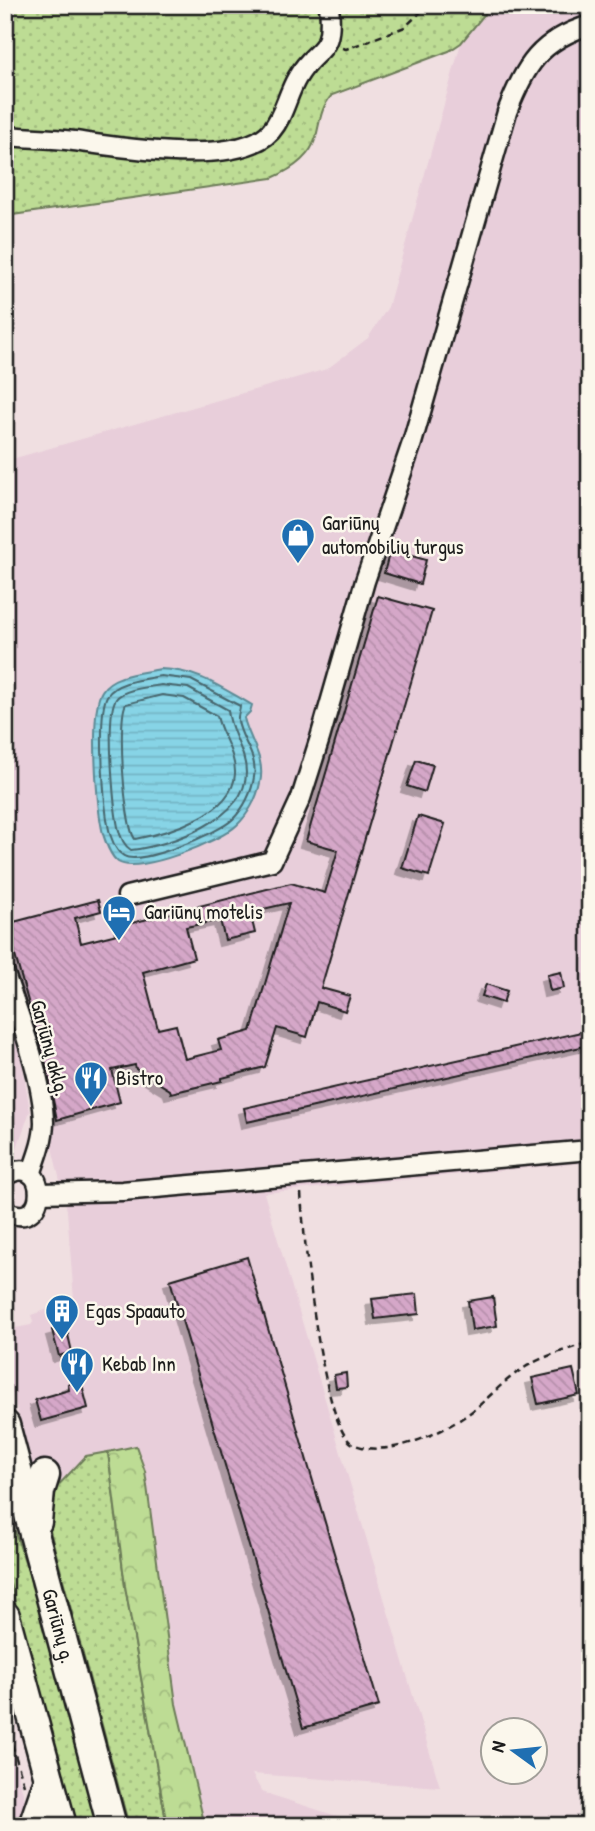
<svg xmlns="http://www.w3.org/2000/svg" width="595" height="1831" font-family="'Patrick Hand',sans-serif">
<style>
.built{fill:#e8ceda;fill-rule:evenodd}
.grass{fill:url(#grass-dots);stroke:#6c7c58;stroke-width:2}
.forest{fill:url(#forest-crowns);stroke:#6c7c58;stroke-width:2}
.water{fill:url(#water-rules);stroke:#5c8a95;stroke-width:2}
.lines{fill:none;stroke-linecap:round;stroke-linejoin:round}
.shore{stroke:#47666d;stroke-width:2}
.building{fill:url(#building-back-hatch);stroke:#1c1c1c;stroke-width:2;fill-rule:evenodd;filter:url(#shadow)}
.minor-casing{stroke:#1c1c1c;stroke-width:23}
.trunk-casing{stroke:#1c1c1c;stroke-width:33}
.path{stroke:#1c1c1c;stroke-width:2.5;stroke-dasharray:7 5;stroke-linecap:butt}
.minor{stroke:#fbf7ec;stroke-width:18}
.trunk{stroke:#fbf7ec;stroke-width:28}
.labels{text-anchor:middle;stroke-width:5;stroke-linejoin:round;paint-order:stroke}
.poi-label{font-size:21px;fill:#1c1c1c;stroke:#fbf7ec;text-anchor:start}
.street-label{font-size:21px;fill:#1c1c1c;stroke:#fbf7ec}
</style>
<defs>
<pattern id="grass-dots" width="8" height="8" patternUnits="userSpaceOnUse" patternTransform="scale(1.75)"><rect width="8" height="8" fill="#bddc94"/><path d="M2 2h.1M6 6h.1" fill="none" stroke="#a2bc7f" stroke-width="1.8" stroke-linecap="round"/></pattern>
<pattern id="forest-crowns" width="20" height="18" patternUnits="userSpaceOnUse" patternTransform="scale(1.75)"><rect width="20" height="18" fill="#bddc94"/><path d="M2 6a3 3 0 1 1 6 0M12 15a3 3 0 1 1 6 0" fill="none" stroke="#a2bc7f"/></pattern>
<pattern id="water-rules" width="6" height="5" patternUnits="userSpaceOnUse" patternTransform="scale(1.75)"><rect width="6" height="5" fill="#87d4e6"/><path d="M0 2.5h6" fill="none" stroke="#74b5c5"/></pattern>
<pattern id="building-back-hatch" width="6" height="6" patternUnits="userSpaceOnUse" patternTransform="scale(1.75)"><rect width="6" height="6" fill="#d5a7c8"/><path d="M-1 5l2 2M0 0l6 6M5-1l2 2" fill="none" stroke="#b68fab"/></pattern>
<filter id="shadow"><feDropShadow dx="-6" dy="6" stdDeviation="0" flood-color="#0004"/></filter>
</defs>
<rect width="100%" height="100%" fill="#f0dfe1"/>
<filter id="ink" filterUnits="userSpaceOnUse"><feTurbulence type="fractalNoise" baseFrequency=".0143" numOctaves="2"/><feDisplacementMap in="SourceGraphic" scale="14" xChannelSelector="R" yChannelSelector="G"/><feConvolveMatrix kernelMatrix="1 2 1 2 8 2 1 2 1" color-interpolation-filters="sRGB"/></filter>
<g filter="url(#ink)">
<g class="built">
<path d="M492,5H590V1162L264,1193L440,1787L252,1774L262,1792L368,1826H205L176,1704L145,1471L136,1446L86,1456L46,1516L5,1365V1330L31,1325L33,1322L31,1315L74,1300L67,1210L5,951V461L327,369L368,338L388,307L461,43ZM160,669L181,670L246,715L245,721L258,752L260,783L248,811L237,825L224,834L178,853L132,866L103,832L96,760L95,714L116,679Z"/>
<path d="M5,1005L16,1027L30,1111L17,1148L5,1157Z"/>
<path d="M5,1726L28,1812L24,1826H5Z"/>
</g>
<g class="grass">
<path d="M5,5H492L461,43L449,51L332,95C321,107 320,121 316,137C310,158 291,170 272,178L5,216Z"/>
<path d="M108,1452L125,1586L167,1826H129L46,1516L52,1492L86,1456Z"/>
<path d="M5,1501L29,1574L97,1826H75L5,1565Z"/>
</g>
<path class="forest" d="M136,1446L145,1471L176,1704L205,1826H167L125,1586L108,1452Z"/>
<path class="water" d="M160,669C198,670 220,687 252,705L250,712L244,718C249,740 266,758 260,783C257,798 248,815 237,825C221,841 138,875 118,862C110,856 106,843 103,834C97,809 89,712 102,691C112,674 142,673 160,669Z"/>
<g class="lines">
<g class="shore">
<path d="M161,676L191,680L240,706C240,712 237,715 238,721C241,741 258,755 254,777C252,792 244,808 233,819C219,833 140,866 124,856C116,852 113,842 110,834C104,812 97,714 107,696C116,681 145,679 161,676Z"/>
<path d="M161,685L188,688L228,710C230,734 246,750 246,773C246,819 169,846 131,850C123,845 120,836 118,827C114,807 105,714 116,699C123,689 149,687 161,685Z"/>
<path d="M162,695L184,698L217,716C221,735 236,754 235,774C233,814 167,833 135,839C124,826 117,717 126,704Z"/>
</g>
</g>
<g class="building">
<path d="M390,550L426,560L420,584L384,573Z"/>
<path d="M378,596L432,611L321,988L350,996L345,1011L317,1002L307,1037L277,1028L265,1067L222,1078V1081L171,1093L170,1090L136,1069L135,1065L112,1070L120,1102L57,1120L46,1064L6,924L98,900L101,911L75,918L81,943L121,933L120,926L291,883L325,893L338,850L306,841ZM289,903L251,1031L218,1040L221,1050L185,1059L176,1025L158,1029L143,972L194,958L186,927L220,920L225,940L255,933L250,912Z"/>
<path d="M416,760L433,765L425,792L407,786Z"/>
<path d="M418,816L445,824L429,876L402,868Z"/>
<path d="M561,972L564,988L550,991L547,975Z"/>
<path d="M486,984L507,991L503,1003L482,996Z"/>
<path d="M590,1030V1045L247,1122L244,1108Z"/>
<path d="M247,1257L379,1706L303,1728L170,1280Z"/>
<path d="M417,1294L419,1314L375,1319L372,1299Z"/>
<path d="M493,1297L497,1326L472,1330L468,1301Z"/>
<path d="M66,1326L72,1352L59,1356L52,1330Z"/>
<path d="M573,1369L579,1395L538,1404L532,1378Z"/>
<path d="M346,1373L347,1387L336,1388L334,1375Z"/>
<path d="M81,1381L88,1408L41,1421L35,1400L69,1390L68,1384Z"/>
</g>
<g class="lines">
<g class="minor-casing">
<g id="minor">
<path d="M5,136C28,138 52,138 74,141C120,147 238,168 271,131C284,116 287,95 297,78C317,43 334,58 329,5"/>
<path d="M127,896L272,861L301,798L320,738L365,581L412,443L507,112C525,66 540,40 590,25"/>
<path d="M5,974C19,1016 43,1078 44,1122C44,1140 37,1157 31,1174"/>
<path d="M5,1176C50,1148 50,1237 5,1210"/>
<path d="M40,1193L122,1191L590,1150"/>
</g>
</g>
<g class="trunk-casing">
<g id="trunk">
<path id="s1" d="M5,1425L112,1826"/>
<path d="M37,1522L40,1491L45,1475"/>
<path d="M5,1616L62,1826"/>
<path d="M33,1826L49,1779"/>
</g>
</g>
<g class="path">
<path d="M342,48L346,49L405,27L428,5"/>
<path d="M301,1193C303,1232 322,1429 353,1444C385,1459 437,1435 464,1417C484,1404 500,1383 521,1370C541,1356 567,1350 590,1342"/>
<path d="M5,1721L24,1785"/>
</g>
<use href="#minor" class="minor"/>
<use href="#trunk" class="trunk"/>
</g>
</g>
<defs>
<g id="shop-pin" transform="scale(1.75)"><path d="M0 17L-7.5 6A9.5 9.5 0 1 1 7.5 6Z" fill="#1f6fb2" stroke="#fbf7ec"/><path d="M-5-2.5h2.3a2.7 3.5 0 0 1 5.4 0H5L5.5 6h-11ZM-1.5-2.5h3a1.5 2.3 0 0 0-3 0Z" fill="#fff"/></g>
<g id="hotel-pin" transform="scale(1.75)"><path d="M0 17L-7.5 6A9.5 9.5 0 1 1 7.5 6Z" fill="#1f6fb2" stroke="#fbf7ec"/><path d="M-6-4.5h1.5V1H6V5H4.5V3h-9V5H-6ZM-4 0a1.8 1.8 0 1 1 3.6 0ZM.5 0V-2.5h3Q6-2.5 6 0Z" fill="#fff"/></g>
<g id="restaurant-pin" transform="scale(1.75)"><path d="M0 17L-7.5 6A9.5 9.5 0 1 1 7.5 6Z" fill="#1f6fb2" stroke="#fbf7ec"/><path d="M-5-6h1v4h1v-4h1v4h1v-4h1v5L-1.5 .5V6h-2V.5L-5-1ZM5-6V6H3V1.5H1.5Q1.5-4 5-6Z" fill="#fff"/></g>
<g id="building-pin" transform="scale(1.75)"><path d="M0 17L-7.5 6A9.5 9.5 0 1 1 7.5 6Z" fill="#1f6fb2" stroke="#fbf7ec"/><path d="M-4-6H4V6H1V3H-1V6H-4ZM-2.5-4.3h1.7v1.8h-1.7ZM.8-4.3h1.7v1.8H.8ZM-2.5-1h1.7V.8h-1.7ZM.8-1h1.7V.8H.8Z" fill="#fff"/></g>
</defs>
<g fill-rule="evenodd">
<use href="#shop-pin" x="298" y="535"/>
<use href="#hotel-pin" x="119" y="912"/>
<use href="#restaurant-pin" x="91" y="1078"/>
<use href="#building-pin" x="62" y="1311"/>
<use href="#restaurant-pin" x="77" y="1364"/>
</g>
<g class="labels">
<g class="poi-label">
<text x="322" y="530">Gariūnų<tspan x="322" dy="24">automobilių turgus</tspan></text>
<text x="144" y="919">Gariūnų motelis</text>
<text x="116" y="1085">Bistro</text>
<text x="86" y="1318">Egas Spaauto</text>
<text x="102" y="1371">Kebab Inn</text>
</g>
<g class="street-label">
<text transform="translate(50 1048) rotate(75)" y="7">Gariūnų aklg.</text>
<text dy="7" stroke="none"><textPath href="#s1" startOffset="208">Gariūnų g.</textPath></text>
</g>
</g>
<rect width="595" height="1831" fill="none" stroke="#fbf7ec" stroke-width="28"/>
<rect x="14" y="14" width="567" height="1803" fill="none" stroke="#1c1c1c" stroke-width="2.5" filter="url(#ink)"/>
<g transform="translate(514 1751) rotate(285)"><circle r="33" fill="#fbf7ec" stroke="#a29f99" stroke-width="2"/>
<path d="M0-5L12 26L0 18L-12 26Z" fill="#1f6fb2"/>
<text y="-10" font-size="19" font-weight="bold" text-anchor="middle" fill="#1c1c1c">N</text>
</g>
</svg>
